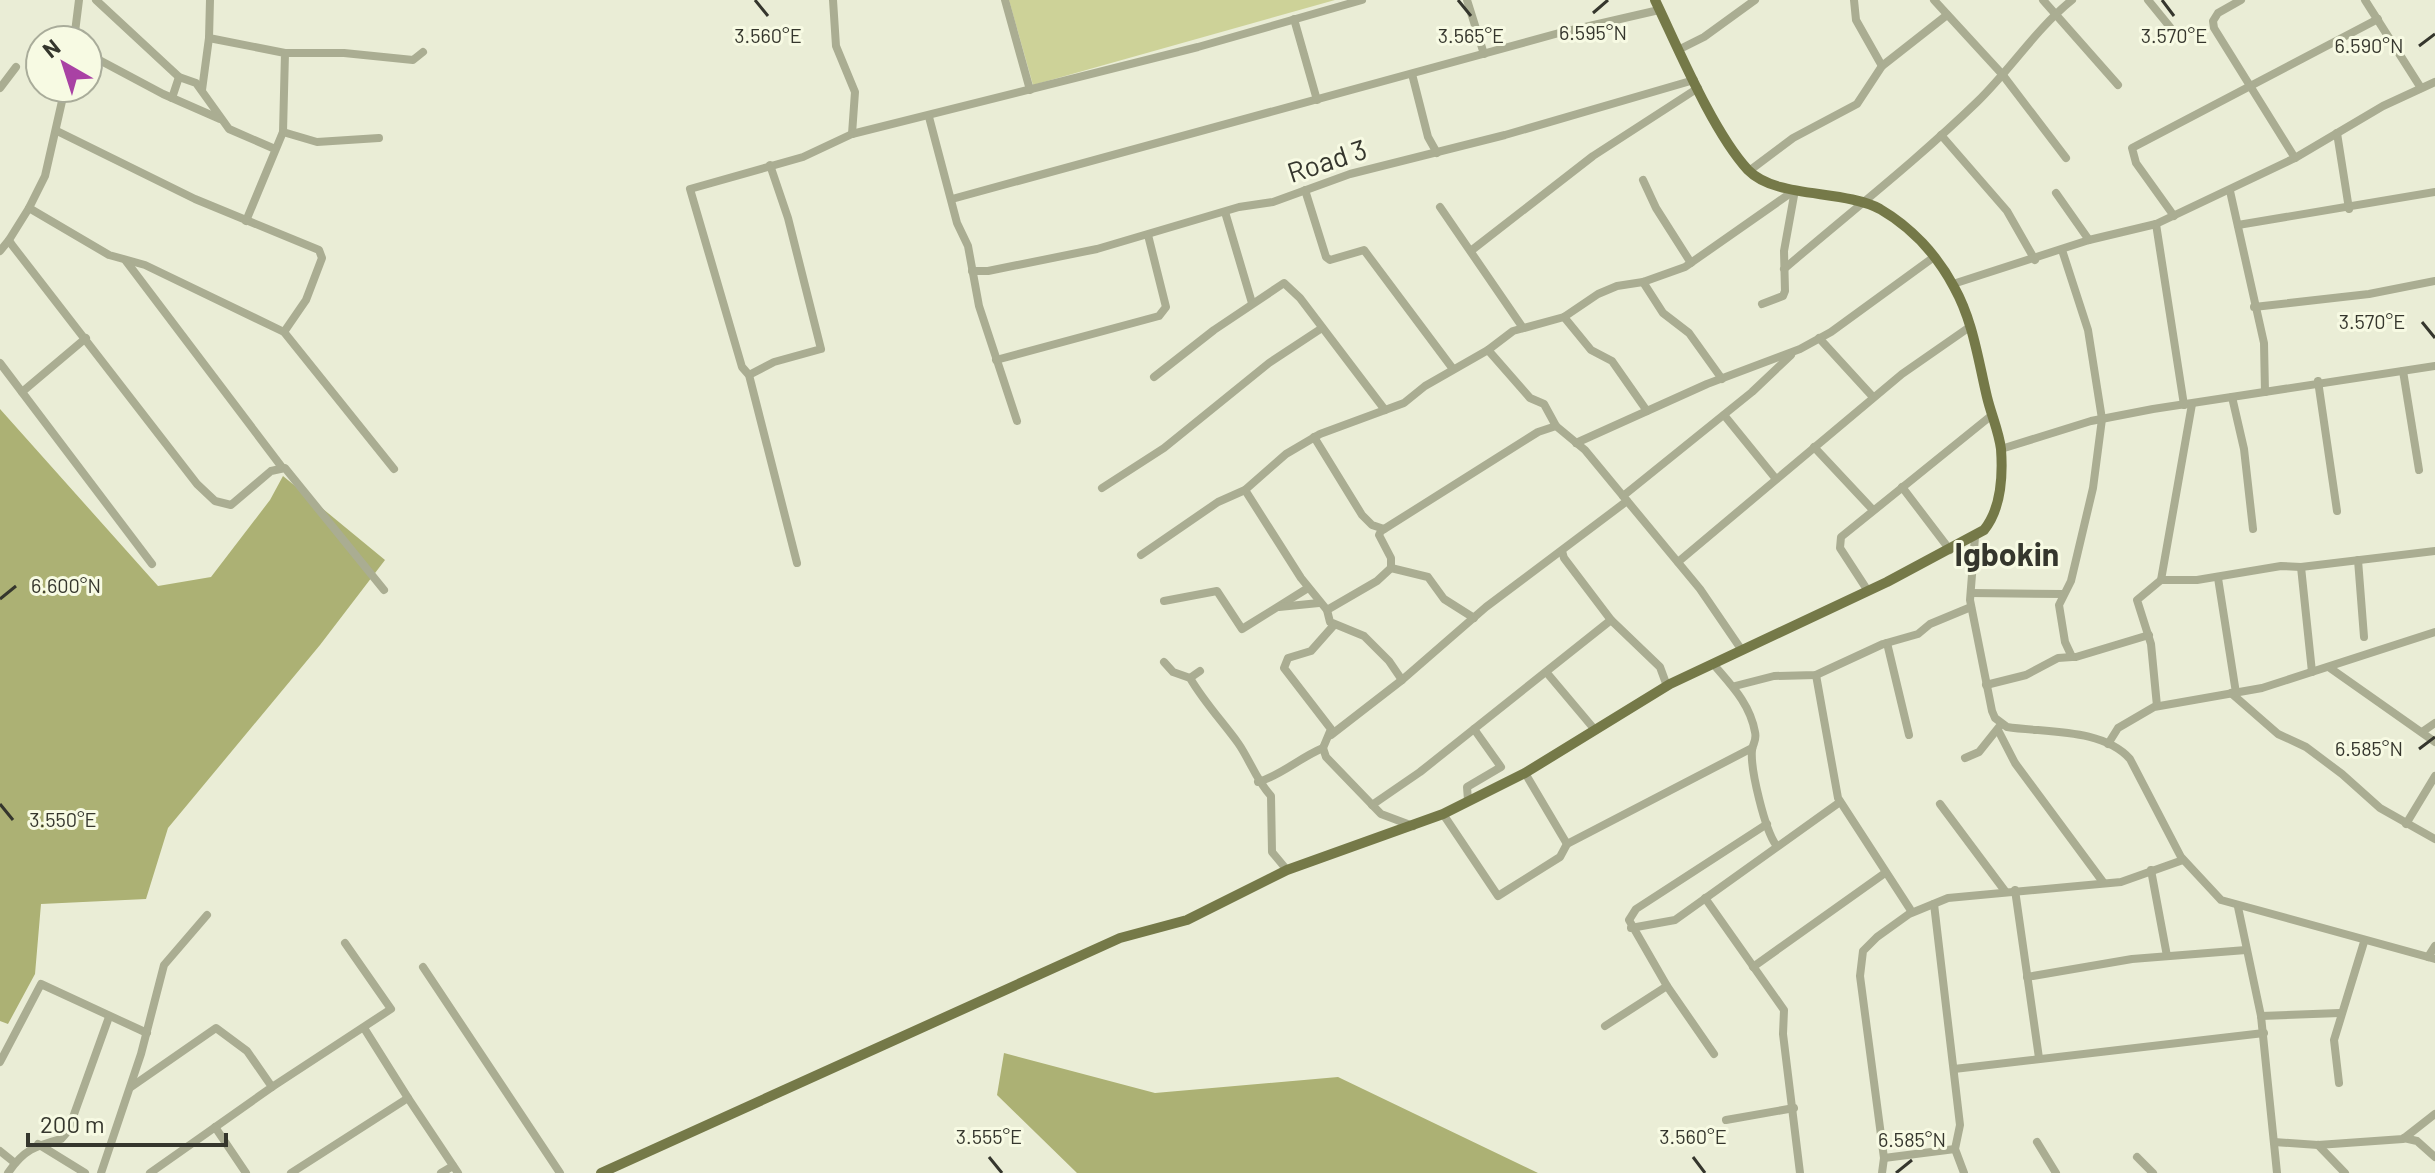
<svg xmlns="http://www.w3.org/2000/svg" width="2435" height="1173" font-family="Barlow,sans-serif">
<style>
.green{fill:#cdd298}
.forest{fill:#acb174}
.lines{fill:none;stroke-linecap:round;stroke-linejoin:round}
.minor{stroke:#aaad92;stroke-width:8}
.major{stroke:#757948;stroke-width:10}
.ticks{fill:none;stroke:#35362d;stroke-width:3}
.labels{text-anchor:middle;stroke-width:6;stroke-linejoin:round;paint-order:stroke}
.street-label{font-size:28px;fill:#35362d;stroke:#f7fae3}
.quarter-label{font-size:32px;font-weight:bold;fill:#35362d;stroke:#f7fae3}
.ticks-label{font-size:20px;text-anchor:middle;fill:#35362d;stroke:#f7fae3;stroke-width:6;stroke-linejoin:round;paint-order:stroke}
</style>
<rect width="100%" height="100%" fill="#eaedd6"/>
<path class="green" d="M1009,0H1335L1033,85Z"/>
<g class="forest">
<path d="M0,409L158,586L211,577L270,500L283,476L385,560L320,645L168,828L146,899L41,904L35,974L8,1024L0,1021Z"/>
<path d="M1004,1053L1155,1093L1338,1077L1538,1173H1077L997,1095Z"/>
</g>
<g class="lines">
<g class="minor">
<path d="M96,0L179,77L196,83L229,129L275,149"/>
<path d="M210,0L209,38L285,53L283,132L246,221"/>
<path d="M833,0L836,46L855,92L852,134"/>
<path d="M1005,0L1030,90"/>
<path d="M1467,0L1484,54"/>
<path d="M1854,0L1856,20L1882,66"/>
<path d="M1934,0L2002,74L2066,158"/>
<path d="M2043,0L2118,85"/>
<path d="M2148,0L2170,27"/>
<path d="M2241,0L2218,13L2213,21L2214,28L2295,158"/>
<path d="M2365,0L2421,88"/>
<path d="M1294,19L1317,100"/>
<path d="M74,40L79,0"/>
<path d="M1678,50L1704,37L1755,0"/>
<path d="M285,53H344L413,60L423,52"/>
<path d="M88,54L163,94L220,119"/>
<path d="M1412,74L1428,137L1437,153"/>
<path d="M0,88L16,67"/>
<path d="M65,88L45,176L29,208L109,255L145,265L284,332L394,469"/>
<path d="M202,90L209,38"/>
<path d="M172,98L179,77"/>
<path d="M929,117L957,223L968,246L979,306L1017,421"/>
<path d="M57,131L195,199L319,250L322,258L306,300L284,332"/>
<path d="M283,132L317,142L379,138"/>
<path d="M2337,133L2349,209"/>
<path d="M1941,135L2007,211L2035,260"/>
<path d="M1749,171L1793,138L1857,104L1882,66L1947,15"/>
<path d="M1643,180L1656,208L1691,263"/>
<path d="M1305,190L1326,257L1330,260L1364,250L1453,369"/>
<path d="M2230,191L2264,343L2265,392"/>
<path d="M2056,193L2089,240"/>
<path d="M952,199L1559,33L1659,10"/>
<path d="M1440,207L1523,328"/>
<path d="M29,208L9,240L12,245L197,484L215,501L231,505L271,471L285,468L384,590"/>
<path d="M1225,212L1252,303"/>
<path d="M2174,216L2136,163L2132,148L2378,19"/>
<path d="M2156,224L2184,405"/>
<path d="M2238,225L2435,192"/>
<path d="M1472,250L1593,156L1698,88"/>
<path d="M2062,250L2088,330L2102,419L2093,488L2071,581L2059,605L2065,642L2072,657H2076L2149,635"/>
<path d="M0,251L9,240"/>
<path d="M126,261L281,466"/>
<path d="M1784,269C1848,214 1916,161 1977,102C2011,69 2035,30 2072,0"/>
<path d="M972,271H988L1097,249L1239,207L1273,202L1350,174L1505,135L1694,80"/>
<path d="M1643,282L1663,313L1689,333L1722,379"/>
<path d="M1953,284L2089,240L2156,224L2295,158L2383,106L2435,82"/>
<path d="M1762,304L1783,296L1785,291L1784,251L1795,190"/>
<path d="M2254,307L2369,294L2435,281"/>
<path d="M1564,317L1591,350L1612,361L1647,411"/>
<path d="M1819,338L1873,397"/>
<path d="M1488,350L1530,398L1544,404L1556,426"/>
<path d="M996,360L1159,316L1166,307L1148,235"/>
<path d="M0,363L152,564"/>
<path d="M2403,371L2419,470"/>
<path d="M749,375L774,362L821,349L788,218L770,165"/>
<path d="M1154,377L1214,330L1284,283L1300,298L1385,410"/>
<path d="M2318,381L2337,511"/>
<path d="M22,392L86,338"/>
<path d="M2232,397L2244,449L2253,529"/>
<path d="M1724,415L1776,479"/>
<path d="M1314,437L1362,515L1372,525L1384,529"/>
<path d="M1576,443L1707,384L1800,349L1831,332L1934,257"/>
<path d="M1814,447L1873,510"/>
<path d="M2001,449L2091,421L2153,409L2435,366"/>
<path d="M1902,487L1950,550"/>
<path d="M1102,488L1164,448L1269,363L1322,328"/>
<path d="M1245,490L1301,578L1327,610L1330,622L1364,636L1389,661L1402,680L1486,607L1627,501"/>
<path d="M1623,496L1752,392L1791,355"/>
<path d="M1975,537L1970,600L1992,711L1995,718L2007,727C2046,733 2102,728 2130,759L2181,857L2221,900L2435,959"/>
<path d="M1562,551L1564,558L1611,620L1660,667L1667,686"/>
<path d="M1141,555L1218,502L1245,490L1286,454L1320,434L1404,403L1425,386L1488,350L1513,331L1564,317L1598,294L1617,286L1643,282L1685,267L1795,190"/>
<path d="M2358,560L2364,637"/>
<path d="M1678,562L1902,374L1971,326"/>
<path d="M797,563L749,375L742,367L690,189L803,157L852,134L1198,47L1362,0"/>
<path d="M2301,567L2312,672"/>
<path d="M1391,568L1428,577L1444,599L1474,618"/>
<path d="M2218,578L2236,693"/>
<path d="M2161,580L2192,404"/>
<path d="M1868,591L1840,548L1841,537L1992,415"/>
<path d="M1971,593L2063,594"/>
<path d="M1164,601L1217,591L1242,629L1308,588"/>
<path d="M1279,607L1319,603"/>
<path d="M1327,610L1377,581L1391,568V558L1379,535L1381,531L1538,432L1556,426L1585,450L1700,589L1741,649"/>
<path d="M1334,625L1311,651L1288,658L1284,668L1331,729L1323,748L1326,757L1381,814L1413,826"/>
<path d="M1887,643L1909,735"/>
<path d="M1164,662L1173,672L1190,678C1204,702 1222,721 1238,743C1250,760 1256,780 1271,796L1272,852L1287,870"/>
<path d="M1714,665C1732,686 1750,704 1755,732C1757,740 1753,743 1752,750C1750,769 1765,830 1776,845"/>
<path d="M2330,668L2435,742"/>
<path d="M1547,673L1595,730"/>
<path d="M1816,675L1838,798L1910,909"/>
<path d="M1190,678L1200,671"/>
<path d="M1986,685L2026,675L2058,658L2072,657"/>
<path d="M1735,686L1774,676L1816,675L1883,644L1918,634L1930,624L1971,607"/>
<path d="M2231,693L2278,734L2306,747L2342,774L2380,808L2435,839"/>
<path d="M2157,706L2151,644L2137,600L2161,580H2197L2281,566L2301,567L2435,551"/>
<path d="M1998,730L2015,763L2103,882"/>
<path d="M2422,732L2435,723"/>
<path d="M1331,735L1402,680"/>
<path d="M2108,744L2118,728L2154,707L2262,688L2435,632"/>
<path d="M1965,758L1979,752L1999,727"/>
<path d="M1525,773L1567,844L1752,748"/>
<path d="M1258,782C1282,775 1299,758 1323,748"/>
<path d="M1468,800L1467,787L1501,767L1474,729"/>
<path d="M1940,804L2005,891"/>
<path d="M1372,805L1420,772L1611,620"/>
<path d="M1443,814L1498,896L1560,857L1567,844"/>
<path d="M2406,824L2435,776"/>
<path d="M2151,870L2167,956"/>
<path d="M2015,890L2039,1058"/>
<path d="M1705,898L1784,1010L1783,1034L1800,1173"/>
<path d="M1934,904L1960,1125L1955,1149L1964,1173"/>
<path d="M2238,907L2261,1016L2277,1173"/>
<path d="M1631,928L1675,920L1840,802"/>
<path d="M2428,957L2435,946"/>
<path d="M423,967L560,1173"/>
<path d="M1753,967L1885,873"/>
<path d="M2027,977L2132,959L2246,950"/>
<path d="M2261,1016L2340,1013"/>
<path d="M1605,1026L1667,986"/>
<path d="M364,1028L408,1098"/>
<path d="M1714,1054L1667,986L1629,920L1636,909L1767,824"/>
<path d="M0,1062L41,984L147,1033"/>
<path d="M1954,1069L2264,1033"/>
<path d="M2339,1083L2334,1040L2364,942"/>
<path d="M131,1087L216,1028L247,1051L272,1087L150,1173"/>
<path d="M272,1087L391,1009L345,943"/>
<path d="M1726,1120L1794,1108"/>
<path d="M215,1127L246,1173"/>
<path d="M2404,1138L2417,1141L2435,1157"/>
<path d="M2037,1142L2056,1173"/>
<path d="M2274,1142L2318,1145L2403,1139L2435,1114"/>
<path d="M38,1144L85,1173"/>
<path d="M2318,1145L2345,1173"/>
<path d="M0,1151L15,1163"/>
<path d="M2137,1157L2153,1173"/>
<path d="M1884,1158L1955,1149"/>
<path d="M8,1173C24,1149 36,1146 61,1139L68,1131L109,1017"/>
<path d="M101,1173L141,1054L164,965L207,915"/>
<path d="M291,1173L408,1098L458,1173"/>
<path d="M441,1173L453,1166"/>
<path d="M1882,1173L1884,1158L1860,976L1863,951L1877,937L1909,914L1948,898L2121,882L2183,860"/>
</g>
<path class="major" d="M601,1173L1120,938L1187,920L1287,870L1443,814L1525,773L1670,684L1887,582L1984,530C2001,509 2003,477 2001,449C1999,432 1991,414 1987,397C1978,359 1973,321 1954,287C1937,255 1911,227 1880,209C1843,189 1776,199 1748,170C1713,132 1678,48 1655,0"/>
</g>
<path class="ticks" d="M755,0L768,16M1458,0L1471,16M2162,0L2174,16M1593,13L1608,0M2419,46L2435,34M2422,322L2435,338M0,599L16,586M2419,749L2435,737M0,804L13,820M989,1157L1002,1173M1693,1157L1705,1173M1896,1173L1912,1160"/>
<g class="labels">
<g class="street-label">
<text transform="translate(1327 161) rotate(-18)" y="10">Road 3</text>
</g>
<g class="quarter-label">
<text x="2007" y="566">Igbokin</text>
</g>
</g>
<g class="ticks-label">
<text x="1593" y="40">6.595°N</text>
<text x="768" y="43">3.560°E</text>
<text x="1471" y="43">3.565°E</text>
<text x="2174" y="43">3.570°E</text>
<text x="2369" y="53">6.590°N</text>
<text x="2372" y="329">3.570°E</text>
<text x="66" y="593">6.600°N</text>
<text x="2369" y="756">6.585°N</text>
<text x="63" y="827">3.550°E</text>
<text x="989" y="1144">3.555°E</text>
<text x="1693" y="1144">3.560°E</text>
<text x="1912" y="1147">6.585°N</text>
</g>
<g transform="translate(64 64) rotate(321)"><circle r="38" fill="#f7fae3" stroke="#a9ac9a" stroke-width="2"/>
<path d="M0-6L14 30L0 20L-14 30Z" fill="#a941a4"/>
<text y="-12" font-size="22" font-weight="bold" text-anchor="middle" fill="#35362d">N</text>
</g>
<path d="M28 1133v12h198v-12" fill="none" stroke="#35362d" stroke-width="4"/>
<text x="40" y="1133" font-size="24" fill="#35362d" stroke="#f7fae3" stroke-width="6" paint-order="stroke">200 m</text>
</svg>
